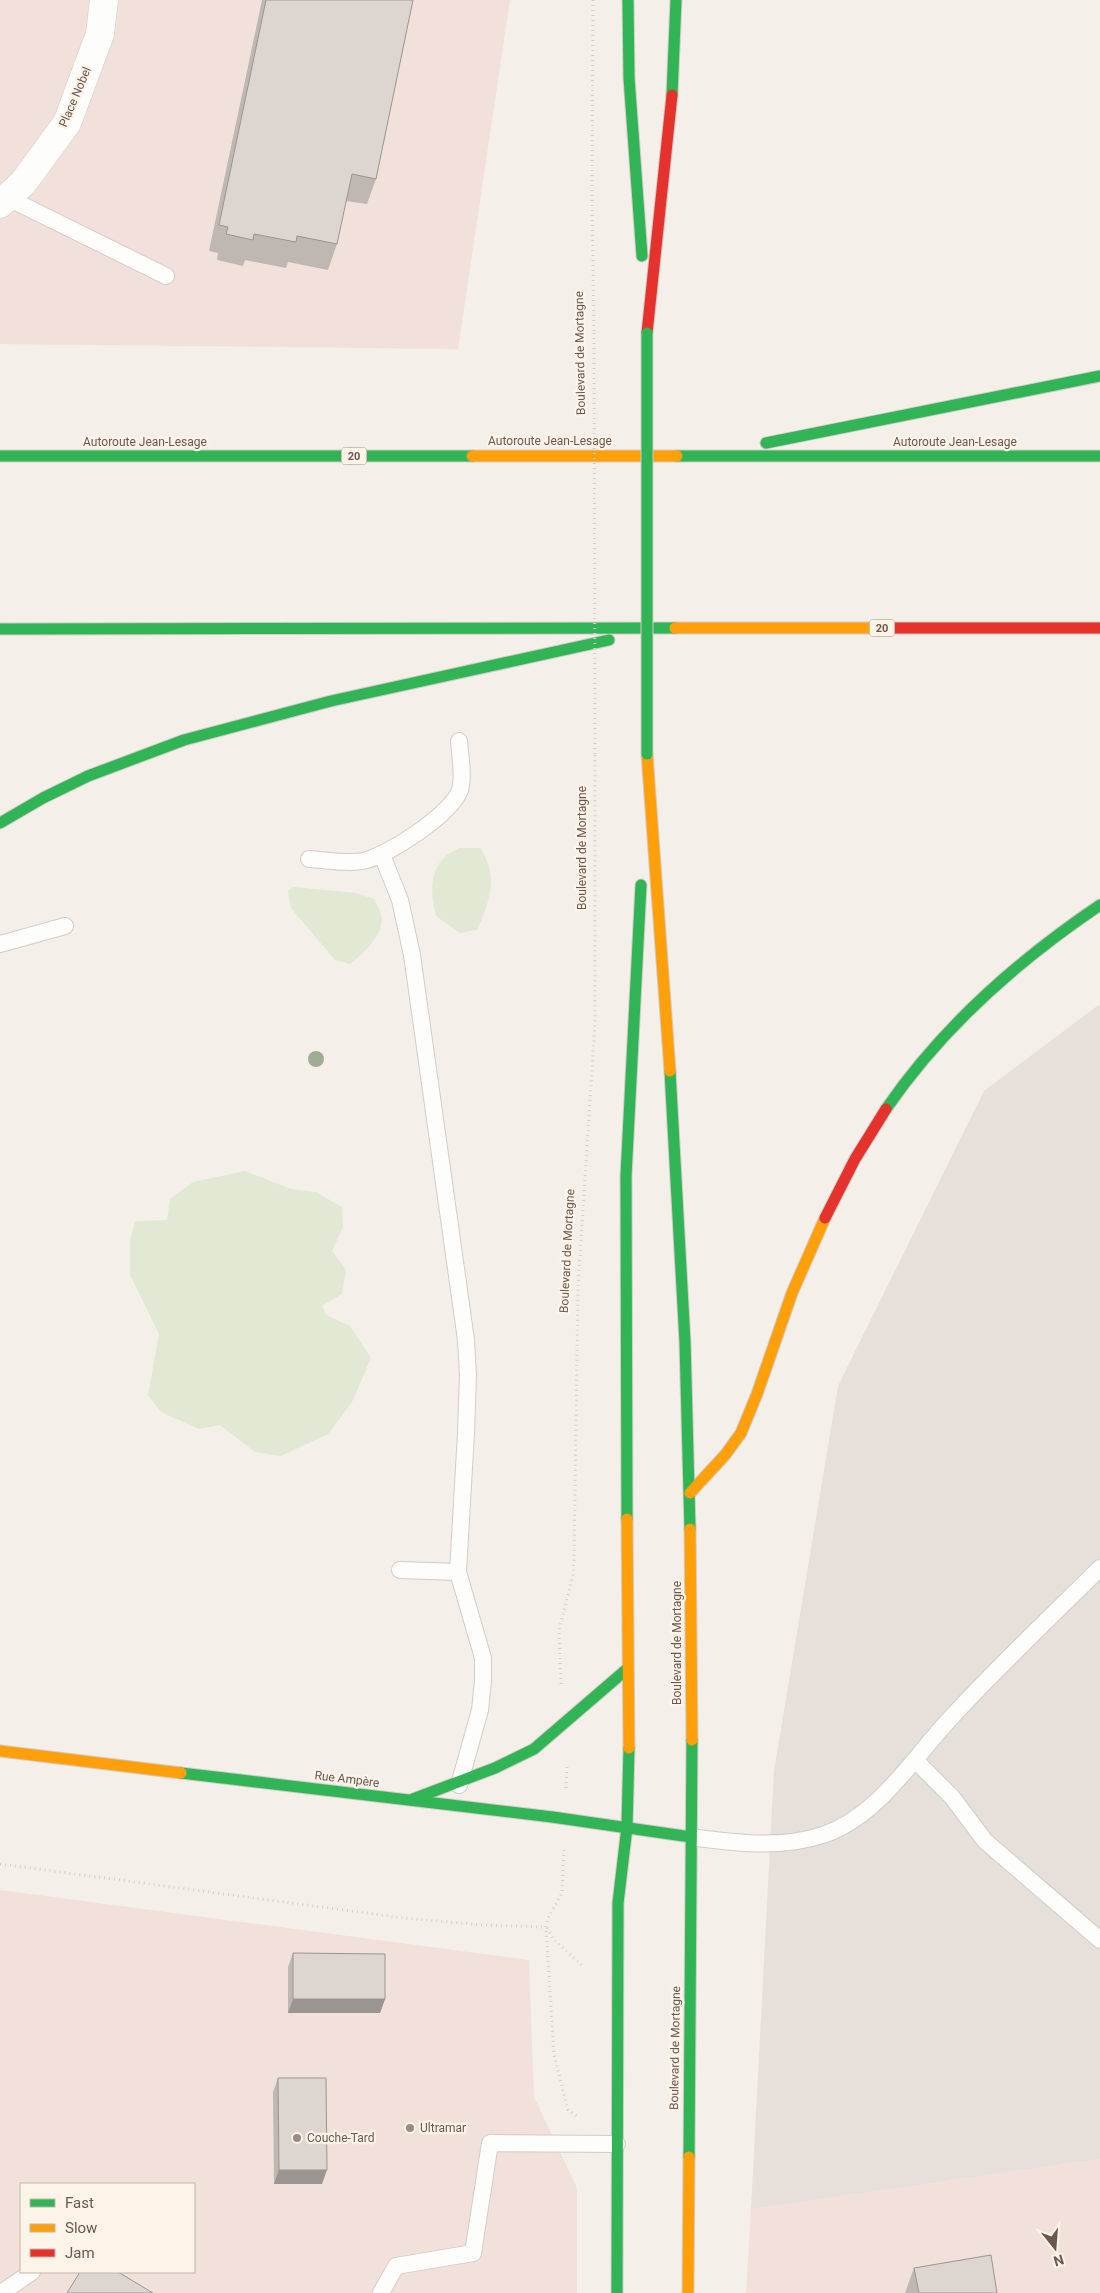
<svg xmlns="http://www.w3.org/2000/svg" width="1100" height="2293" font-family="Roboto,sans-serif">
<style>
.commercial{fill:#f1e1da;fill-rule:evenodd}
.industrial{fill:#e6dfda}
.green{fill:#e1e9d5}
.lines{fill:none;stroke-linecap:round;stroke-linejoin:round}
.lane-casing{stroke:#d3ccc7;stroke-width:18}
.street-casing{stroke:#d3ccc7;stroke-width:29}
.fast-casing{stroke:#d2cbc6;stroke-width:13}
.slow-casing{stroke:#d2cbc6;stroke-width:13}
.jam-casing{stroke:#d2cbc6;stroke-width:13}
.path{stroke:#d5cfca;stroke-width:3;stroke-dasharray:1 4;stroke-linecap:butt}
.lane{stroke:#fdfdfc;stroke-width:16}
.street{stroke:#fdfdfc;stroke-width:28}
.fast{stroke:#30b455;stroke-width:11}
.slow{stroke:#ff9f0a;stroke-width:11}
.jam{stroke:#e5322d;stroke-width:11}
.fast-bridge-casing{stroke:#d2cbc6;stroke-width:13;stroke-linecap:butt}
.path-bridge{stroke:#d5cfca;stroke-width:3;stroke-dasharray:1 4;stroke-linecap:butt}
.fast-bridge{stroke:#30b455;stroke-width:11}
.tree{fill:#9fae92}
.wall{fill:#beb7b2}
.shaded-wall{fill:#9b9591}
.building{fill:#ddd5cf;stroke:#9b9591}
.poi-dot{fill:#9c8c84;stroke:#fcf4e9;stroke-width:2}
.labels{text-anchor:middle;stroke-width:4.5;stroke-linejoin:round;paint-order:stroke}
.shield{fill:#fcf4e9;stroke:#98867c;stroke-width:1}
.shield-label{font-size:11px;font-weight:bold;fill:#6d574d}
.street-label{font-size:12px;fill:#6d574d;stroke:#fcf4e9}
.poi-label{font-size:12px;fill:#6d574d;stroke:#fcf4e9;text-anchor:start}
</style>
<rect width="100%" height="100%" fill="#f4efe9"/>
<g class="commercial">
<path d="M0,0H510L458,349L0,344Z"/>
<path d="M0,1890L529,1960L534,2097L577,2188V2293H0ZM21,2184H194V2272H21Z"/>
<path d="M1100,2159V2293H746L751,2209Z"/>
</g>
<path class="industrial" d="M1100,1004V2159L751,2209L774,1771L838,1386L984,1091Z"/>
<g class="green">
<path d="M460,848H480C499,877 490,900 477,930L460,933L436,916C429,888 429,860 460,848Z"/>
<path d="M293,887L356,893L374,899C376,904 379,909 381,914C386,933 363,954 350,964L335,960L291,908L288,891Z"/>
<path d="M245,1171L291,1189L316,1192L342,1207L343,1227L332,1251L346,1270L342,1294L322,1306L326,1315L350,1326L371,1358L352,1402L328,1434L281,1456L255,1452L220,1425L199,1429L161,1412L148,1395L159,1334L130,1275V1241L135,1221L167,1220L170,1199L193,1182Z"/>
</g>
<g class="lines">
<g class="lane-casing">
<g id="lane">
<path d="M8,198L166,276"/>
<path d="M382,855L400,900L412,955L466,1340L468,1375L466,1433L458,1572L483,1658V1681L480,1710L459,1785"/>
<path d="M309,859C326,860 347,864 363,861C387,856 452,814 460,790C464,776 460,756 459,741"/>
<path d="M0,944L65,926"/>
<path d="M400,1570L458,1572"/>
<path d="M915,1760L952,1797L985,1841L1100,1940"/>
<path d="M691,1837C735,1843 780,1849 823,1835C877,1817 911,1761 948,1721C996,1668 1049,1619 1100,1568"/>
<path d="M1,2293L32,2272"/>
<path d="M381,2293L396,2266L473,2253L490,2143L617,2144"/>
</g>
</g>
<g class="street-casing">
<path id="street" d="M0,204L23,183L67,123L100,34L104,0"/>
</g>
<g class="fast-casing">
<g id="fast">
<path d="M628,0L629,78L642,256"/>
<path d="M672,95L676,0"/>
<path d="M766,443L1100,376"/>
<path d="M0,456H472"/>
<path d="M677,456H1100"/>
<path d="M0,629L675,628"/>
<path d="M0,823L43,798L88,776L184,740L331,701L609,640"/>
<path d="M670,1071L685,1342L690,1529"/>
<path d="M886,1109C943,1026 1017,961 1100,905"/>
<path d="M627,1519L626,1176L641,885"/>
<path d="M181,1773L552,1817L691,1837"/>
<path d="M413,1799L495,1768L534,1749L627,1669"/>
<path d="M689,2157L692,1740"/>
<path d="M617,2293L618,1903L627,1827L629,1748"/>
</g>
</g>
<g class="slow-casing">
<g id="slow">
<path d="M472,456H677"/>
<path d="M675,628H881"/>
<path d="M647,754L670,1071"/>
<path d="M690,1493L725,1455L741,1433L757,1394L792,1293L825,1218"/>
<path d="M627,1519L629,1748"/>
<path d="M690,1529L692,1740"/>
<path d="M0,1751L181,1773"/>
<path d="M688,2293L689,2157"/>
</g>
</g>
<g class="jam-casing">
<g id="jam">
<path d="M647,333L672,95"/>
<path d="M881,628H1100"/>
<path d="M825,1218L855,1159L886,1109"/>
</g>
</g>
<g class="path">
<path d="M593,0L592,195L594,333"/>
<path d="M561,1684L559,1631L573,1575L574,1560L578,1287L595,1023V755"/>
<path d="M566,1788L567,1765"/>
<path d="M564,1850L562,1893L548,1918L546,1927L554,2055L568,2110L578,2117"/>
<path d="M0,1864L404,1918L483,1925L546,1927"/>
<path d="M547,1928L554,1940L584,1967"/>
</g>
<use href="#lane" class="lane"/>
<use href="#street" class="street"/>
<use href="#fast" class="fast"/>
<use href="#slow" class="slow"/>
<use href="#jam" class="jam"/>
<g class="fast-bridge-casing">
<path id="fast-bridge" d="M647,333V754"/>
</g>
<path class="path-bridge" d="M594,333L595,755"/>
<use href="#fast-bridge" class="fast-bridge"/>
</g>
<circle class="tree" cx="316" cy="1059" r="8"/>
<g class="wall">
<path d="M262,0H413L376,179L367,204L346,201L337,244L328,270L288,262L286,268L245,260L243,266L217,260L218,253L209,251Z"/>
<path d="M293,1953L385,1999L380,2013H288V1967Z"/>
<path d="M278,2078L322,2184H274L273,2092Z"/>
<path d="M914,2268L997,2293H905Z"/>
</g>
<g class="shaded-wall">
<path d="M293,1999H385L380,2013H288Z"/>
<path d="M279,2170H327L322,2184H274Z"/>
</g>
<g class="building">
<path d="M266,0H413L376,179L352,174L337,244L297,236L296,242L254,234L253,240L226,234L228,227L219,225Z"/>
<path d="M293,1953L385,1954V1999H293Z"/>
<path d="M278,2078H326L327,2170H279Z"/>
<path d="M991,2255L997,2293H919L914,2268Z"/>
<path d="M80,2272H118L153,2293H67Z"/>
</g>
<g class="poi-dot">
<circle cx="410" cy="2128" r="5"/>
<circle cx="297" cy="2138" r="5"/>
</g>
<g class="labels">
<g class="shield">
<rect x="341.5" y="447.5" width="25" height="17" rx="4"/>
<rect x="869.5" y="619.5" width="25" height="17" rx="4"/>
</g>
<g class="shield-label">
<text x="354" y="460">20</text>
<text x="882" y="632">20</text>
</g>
<g class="street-label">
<text transform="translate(75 97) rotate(-67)" y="4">Place Nobel</text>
<text transform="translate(580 353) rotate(-91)" y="4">Boulevard de Mortagne</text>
<text x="550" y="445">Autoroute Jean-Lesage</text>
<text x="145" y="446">Autoroute Jean-Lesage</text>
<text x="955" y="446">Autoroute Jean-Lesage</text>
<text transform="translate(582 848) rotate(-90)" y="4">Boulevard de Mortagne</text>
<text transform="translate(567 1251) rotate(-87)" y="4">Boulevard de Mortagne</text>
<text transform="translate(677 1643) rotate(-90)" y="4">Boulevard de Mortagne</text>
<text transform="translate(347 1779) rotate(7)" y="4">Rue Ampère</text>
<text transform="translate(675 2048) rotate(-89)" y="4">Boulevard de Mortagne</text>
</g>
<g class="poi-label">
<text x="420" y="2132">Ultramar</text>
<text x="307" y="2142">Couche-Tard</text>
</g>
</g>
<rect x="20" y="2183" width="175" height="90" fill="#fcf4e9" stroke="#c3b5ab"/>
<rect x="30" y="2199" width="25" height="8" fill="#30b455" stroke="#c3b5ab"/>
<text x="65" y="2208" font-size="15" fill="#6d574d">Fast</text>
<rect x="30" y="2224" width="25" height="8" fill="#ff9f0a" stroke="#c3b5ab"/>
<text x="65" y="2233" font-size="15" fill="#6d574d">Slow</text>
<rect x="30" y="2249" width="25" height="8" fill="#e5322d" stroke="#c3b5ab"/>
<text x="65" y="2258" font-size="15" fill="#6d574d">Jam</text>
<g transform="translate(1055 2248) rotate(163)" stroke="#fcf4e9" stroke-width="4" paint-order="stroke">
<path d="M0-4L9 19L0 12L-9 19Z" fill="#6d574d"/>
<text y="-8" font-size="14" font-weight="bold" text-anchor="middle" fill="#6d574d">N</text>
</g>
</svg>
